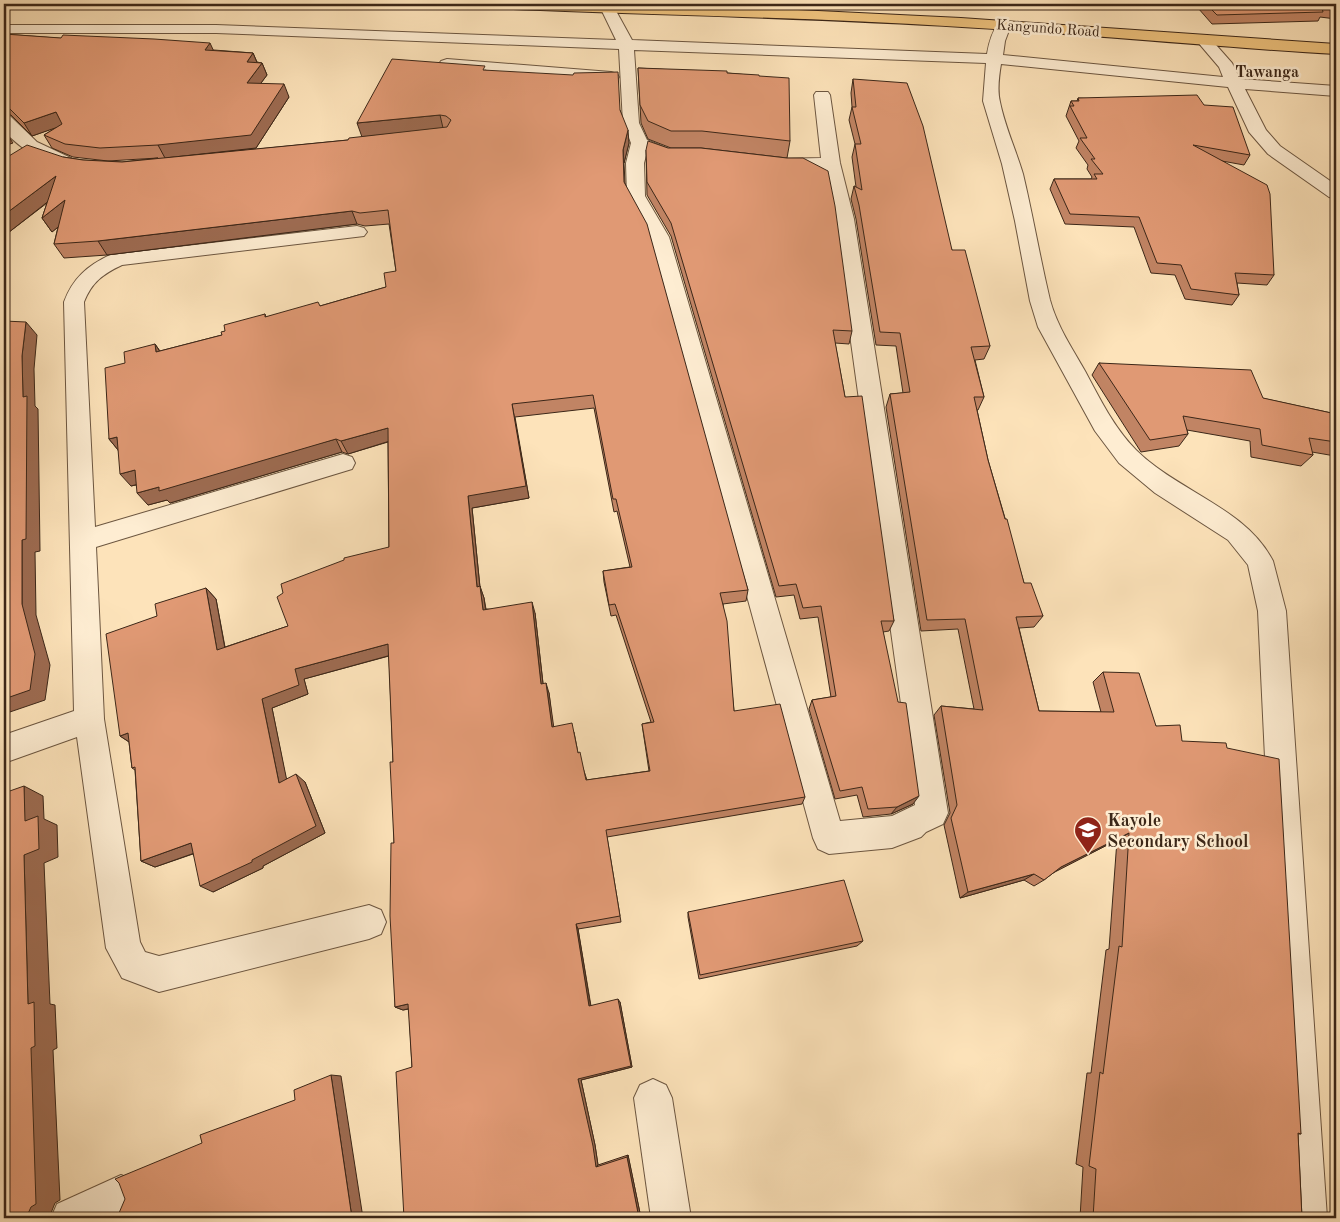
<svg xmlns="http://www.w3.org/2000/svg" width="1340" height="1222" font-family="'Old Standard TT',serif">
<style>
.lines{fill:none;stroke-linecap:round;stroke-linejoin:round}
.minor-casing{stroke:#6c5640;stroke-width:2}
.highway-casing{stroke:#3c2718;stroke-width:2}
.minor{fill:#feedd2;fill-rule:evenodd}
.highway{fill:#eec27d;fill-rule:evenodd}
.wall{fill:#c18464;stroke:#3c2718;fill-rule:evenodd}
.shaded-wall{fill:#9d6b51;stroke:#3c2718}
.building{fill:#e09974;stroke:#3c2718;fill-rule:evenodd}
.labels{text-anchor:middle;stroke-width:5;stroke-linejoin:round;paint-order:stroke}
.far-street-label{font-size:15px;fill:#3c2718;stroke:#feedd2}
.far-neighbourhood-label{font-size:16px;font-weight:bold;fill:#3c2718;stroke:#feedd2}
.poi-label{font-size:18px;font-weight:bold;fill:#3c2718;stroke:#feedd2;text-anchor:start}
</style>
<rect width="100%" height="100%" fill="#fde3ba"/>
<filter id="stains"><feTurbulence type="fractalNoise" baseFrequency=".004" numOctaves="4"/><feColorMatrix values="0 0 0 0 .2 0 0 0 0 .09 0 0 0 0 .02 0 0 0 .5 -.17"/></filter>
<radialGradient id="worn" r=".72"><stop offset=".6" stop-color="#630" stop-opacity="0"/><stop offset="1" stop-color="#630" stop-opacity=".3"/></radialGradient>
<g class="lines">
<g class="minor-casing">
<g id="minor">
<path d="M608,5L613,6L615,9L632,40L987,54C989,42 992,32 999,22H1009L1011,25L1005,41L1003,55L1223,77L1219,67L1196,40L1199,37H1209L1232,63L1240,79L1336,86V96L1245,89L1266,130L1280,146L1336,185V199L1329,197L1268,154L1249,132L1228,87L1001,64C999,76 997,90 1000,102C1005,127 1016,150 1023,174C1033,216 1040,258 1050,300C1057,326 1072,348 1085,371C1100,399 1114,428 1136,450C1177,491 1246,508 1273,561L1286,611L1327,1218H1287L1258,611L1248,565L1228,540L1155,493L1119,463L1095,431L1038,327L1030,301L1015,221L1002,164L983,101L986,63L634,50L639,123L647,140L671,150L688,151L691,155L688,159C673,163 661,158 647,152L644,163L645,196L669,237L840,821L892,816L915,805L834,219L823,168L777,169L771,168L768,164L771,160L777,159L821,158L814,95L816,92H828L830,95L840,163L854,219L948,813L943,824L926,832L921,837L892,848L829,854L818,849L813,838L649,237L627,196L626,163L631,143L623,123L619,49L216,33H4V25H216L616,40L601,9L603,6Z"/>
<path d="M447,59L611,72L617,74L619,77L617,80L611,82L441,67L439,64L441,61Z"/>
<path d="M4,115L10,116L37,142L71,158L74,162L71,166C50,171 18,146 4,131Z"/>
<path d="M357,226L364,228L367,232L364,236L122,265C103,274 92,282 84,302L95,527L343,454L352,457L355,463L352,469L96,547L104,719L140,942L145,952L159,956L369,905L381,910L386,922L381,934L369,939L159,992L122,978L106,948L77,737L4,763V735L74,711L64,302C73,278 87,266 110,255Z"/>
<path d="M653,1079L666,1085L672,1098L691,1218H651L634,1098L640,1085Z"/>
<path d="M121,1175L135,1181L141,1195L135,1209L116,1218H51L57,1204Z"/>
</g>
</g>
<g class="highway-casing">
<path id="highway" d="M482,4L715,6L961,18L1336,44V54C1211,47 1087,34 962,27C804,17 647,15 489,8L484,7Z"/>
</g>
<use href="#minor" class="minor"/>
<use href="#highway" class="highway"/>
</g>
<g class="wall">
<path d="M1181,4H1336V19L1320,17L1318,21L1212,24L1198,8L1187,9Z"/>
<path d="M4,34L253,53L257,62L262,63L267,75L261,83L289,97L256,148L188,156L348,140L362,137L485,70L620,110L629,143L624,163L625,183L748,590L746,601L723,604L734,711L805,797L802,804L607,837L621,922L578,929L591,1006L620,1002L632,1067L581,1080L595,1145L598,1165L628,1155L641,1218H404L412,1067L409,1009L403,1010L395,1007L394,843L393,762L389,656L304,679L308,694L272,708L286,779L305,782L325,833L263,866V868L213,892L193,854L155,867L141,861L135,770L132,768L129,742L120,736L157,616L206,588L216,599L225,647L288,626L389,547L388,442L348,454L342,452L170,503L167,500L148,505L136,485L131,486L118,450L109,439L125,363L155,344L160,351L222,335L225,331L265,314L266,317L320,306L386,287L396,271L389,224L365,226L357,224L107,255L64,258L54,244L58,227L52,232L42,218L47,203L4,236L63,157L83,160L122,162L158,158L108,161L73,157L52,148L44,135L57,127L32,136L11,115L4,114ZM594,408L614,512L617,511L630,567L603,571L604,582L611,616L616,615L651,722L642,724L649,771L587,780L578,753L574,732L553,727L549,693L543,683L535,613L486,609L484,598L480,587L472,508L529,498L515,417Z"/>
<path d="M638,68L727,73L759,76L790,141L787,158L701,148H671L648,139L641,123Z"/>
<path d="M853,79L952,250L990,346L984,359L975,360L984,397L978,410H977L988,460L1024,583L1043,616L1034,627L1019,628L1039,711L1101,712L1093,682L1103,672L1156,726L1182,741L1301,1134H1298L1302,1218H1080L1083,1167L1076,1164L1087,1073H1091L1106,950L1109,949L1117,840L1057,870L1044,880L1034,886L1024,880L960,898L944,825L950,813L934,715L941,706L974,709L958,629L921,631L886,407L890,394L903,393L896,346L876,345L856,219L851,199L854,186L856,187L852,157L855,144L849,120L852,107L851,93Z"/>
<path d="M1078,98L1204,105L1250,155L1244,165L1222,161L1274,275L1267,285L1237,283L1239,295L1232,305L1185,299L1175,275L1151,273L1134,227L1065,224L1050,189L1054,179H1091L1092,177L1087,169L1088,165L1076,148L1079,141L1066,116L1071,101H1077Z"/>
<path d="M646,150L852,331L849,344L835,343L845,397L894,621L889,631L883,632L913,804L891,814L863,817L857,795L835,799L809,709L812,700L831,697L818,617L800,619L794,595L776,597L671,236L647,195Z"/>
<path d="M1099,363L1336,414V454L1335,456L1312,452L1313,455L1301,466L1251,457L1250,441L1187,430L1188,434L1179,446L1141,452L1092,375Z"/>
<path d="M688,912L863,941L857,946L699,979L688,917Z"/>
</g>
<g class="shaded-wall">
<path d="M210,43L216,56L205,50Z"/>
<path d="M253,53L258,65L247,62Z"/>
<path d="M262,63L267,75L252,95L247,83Z"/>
<path d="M284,84L289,97L256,148L165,158L158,145Z"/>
<path d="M56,112L64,125L32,136L24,123Z"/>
<path d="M440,115L443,128L362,137L357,123Z"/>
<path d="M4,130L13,143L4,146Z"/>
<path d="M628,130L629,143L624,163L623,150Z"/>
<path d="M56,176L64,189L4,236V215Z"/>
<path d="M65,200L74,214L52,232L42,218Z"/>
<path d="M352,211L357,224L107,255L98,241Z"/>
<path d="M26,322L37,335L34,369L35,406L38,409L40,551L35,552L36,615L50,665L45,700L4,714V699L22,604V540L23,397L22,356Z"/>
<path d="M155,344L164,358L156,352Z"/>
<path d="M512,404L529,498L472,508L481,598L477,587L468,496Z"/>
<path d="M388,428L393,440L348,454L341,441Z"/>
<path d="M117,437L119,451L109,439Z"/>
<path d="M336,439L342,452L170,503L167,500L148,505L137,493Z"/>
<path d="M135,470L146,482L131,486L120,474Z"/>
<path d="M480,586L484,598L487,621L483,610Z"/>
<path d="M206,588L216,599L227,660L217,650Z"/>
<path d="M532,602L535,613L544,693L541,684Z"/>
<path d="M388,644L395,654L304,679L308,694L272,708L289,791L279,783L262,699L295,669Z"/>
<path d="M546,683L549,693L555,736L552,727Z"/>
<path d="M128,733L134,745L120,736Z"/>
<path d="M296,774L305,782L325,833L263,866V868L213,892L200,886Z"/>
<path d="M24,786L43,796L44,819L57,825L58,857L44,863L50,1004L55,1005L57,1048L53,1050L60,1200L55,1203L49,1218H26L28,1004L24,855Z"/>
<path d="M919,796L913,804L891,814L897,807Z"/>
<path d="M1129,833L1117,840L1051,874L1061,867Z"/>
<path d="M191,843L203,850L155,867L141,861Z"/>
<path d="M1034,874L1024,880L960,898L968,892Z"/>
<path d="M576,924L578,929L591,1009L589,1006Z"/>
<path d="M618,999L620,1002L632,1067L581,1080L595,1145L598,1165L596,1167L578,1079Z"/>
<path d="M408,1004L416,1007L403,1010L395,1007Z"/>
<path d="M331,1075L341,1076L363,1218H352Z"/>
<path d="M628,1155L641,1218H639L627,1157Z"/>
</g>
<g class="building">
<path d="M1206,4H1336V9L1322,8L1323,12L1217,15Z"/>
<path d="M4,34L61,38L63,35L154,39L210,43L205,50L253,53L247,62L262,63L247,83L284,84L251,135L158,145L100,148L65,144L44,135L62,124L56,112L24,123L4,103Z"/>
<path d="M392,59L485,66L483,70L573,75L574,73L618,72L620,110L628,130L623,150L624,182L647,224L748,590L720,593L727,621L734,711L780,704L805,797L606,830L620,916L576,924L589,1006L618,999L631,1066L578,1079L593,1146L596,1167L627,1157L639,1218H404L396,1072L412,1067L408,1004L395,1007L390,916L391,843H394L390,762H393L388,644L295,669L299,685L262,699L279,783L296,774L316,826L252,860V862L200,886L191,843L141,861L135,767L132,768L128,733L120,736L106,634L157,616L155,604L206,588L217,650L288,626L277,597L283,593L281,584L344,560V558L389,547L388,428L341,441L336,439L159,491V487L137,493L135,470L120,474L117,437L109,439L105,368L125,363L124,352L155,344L156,352L222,335L221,332L225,331L224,325L265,314V317L318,302L320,306L386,287L384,273L396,271L388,210L360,213L352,211L98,241L54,244L65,200L42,218L56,176L4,215V159L27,145L63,157L83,160L122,162L348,140L349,138L447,127L451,120L446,116L440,115L357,123ZM593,395L613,499H616L632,567L603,571L609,605L615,604L654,722L642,724L650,771L586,780L580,752L578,753L572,723L552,727L546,683L541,684L532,602L483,610L480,586L477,587L468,496L526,486L512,404Z"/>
<path d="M638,68L727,71V73L759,75V76L789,78L790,141L702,131H671L648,121L640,105Z"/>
<path d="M853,79L907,83L923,126L952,250H965L990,346L971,347L984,397H974L988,460L1005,519H1007L1024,583H1031L1043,616L1016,617L1039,711L1114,712L1103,672L1139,673L1156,726L1180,725L1182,741L1226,743L1227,748L1279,759L1301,1134L1298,1133L1302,1218H1093L1096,1169L1089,1166L1100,1072L1103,1074L1119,946L1122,947L1129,833L1061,867L1044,880L1034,874L968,892L951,818L957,805L941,706L983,710L965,619L927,620L890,394L910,392L900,333L880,332L859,205L854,186L862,190L855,144H861L852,107H856Z"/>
<path d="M1197,95L1204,105L1233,107L1250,155L1193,145L1267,185L1270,194L1274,275L1235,273L1239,295L1191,289L1181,265L1157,263L1139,217L1070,214L1054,179H1097L1094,174H1103L1091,159H1095L1080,138H1087L1070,106H1074L1071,101H1079L1078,98Z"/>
<path d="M648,141L668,148H701L787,158H803L828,171L835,206L852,331L833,330L845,397L862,396L894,621H881L898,702L906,703L919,796L897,807L868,809L862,787L840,791L812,700L836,696L821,606L803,608L796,584L779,586L671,223L647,182L646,150Z"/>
<path d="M4,321L26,322L22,356L23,397L27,396L26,539L22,540V604L35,654L30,690L4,699Z"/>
<path d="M1099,363L1251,370L1263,398L1336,414V442L1309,438L1313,455L1262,445L1260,429L1183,416L1188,434L1150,440Z"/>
<path d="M24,786L25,821L38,816L39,849L24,855L28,1004L34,1002L35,1046L31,1048L36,1204L31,1207L26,1218H4V793Z"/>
<path d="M844,880L863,941L700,975L688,912Z"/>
<path d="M331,1075L352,1218H112V1217L119,1213L125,1199L119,1183L115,1179L202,1143L200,1135L295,1100L294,1090Z"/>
</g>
<defs>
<g id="school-pin" transform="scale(1.4375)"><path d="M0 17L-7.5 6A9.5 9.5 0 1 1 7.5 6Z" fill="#8f2418" stroke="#feedd2"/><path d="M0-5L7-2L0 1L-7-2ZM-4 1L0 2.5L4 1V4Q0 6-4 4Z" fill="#fff"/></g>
</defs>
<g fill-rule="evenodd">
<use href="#school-pin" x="1088" y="830"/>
</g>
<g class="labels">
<g class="far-street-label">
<text transform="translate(1048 28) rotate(4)" y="5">Kangundo Road</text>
</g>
<g class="far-neighbourhood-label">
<text x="1267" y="77">Tawanga</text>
</g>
<g class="poi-label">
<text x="1107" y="826">Kayole<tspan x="1107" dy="21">Secondary School</tspan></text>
</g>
</g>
<rect width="1340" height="1222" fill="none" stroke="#fde3ba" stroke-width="20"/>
<rect x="5" y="5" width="1330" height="1212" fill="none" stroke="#3c2718" stroke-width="2.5"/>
<rect x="10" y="10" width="1320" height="1202" fill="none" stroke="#3c2718"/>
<rect width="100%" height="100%" filter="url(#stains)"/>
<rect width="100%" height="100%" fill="url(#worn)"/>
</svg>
